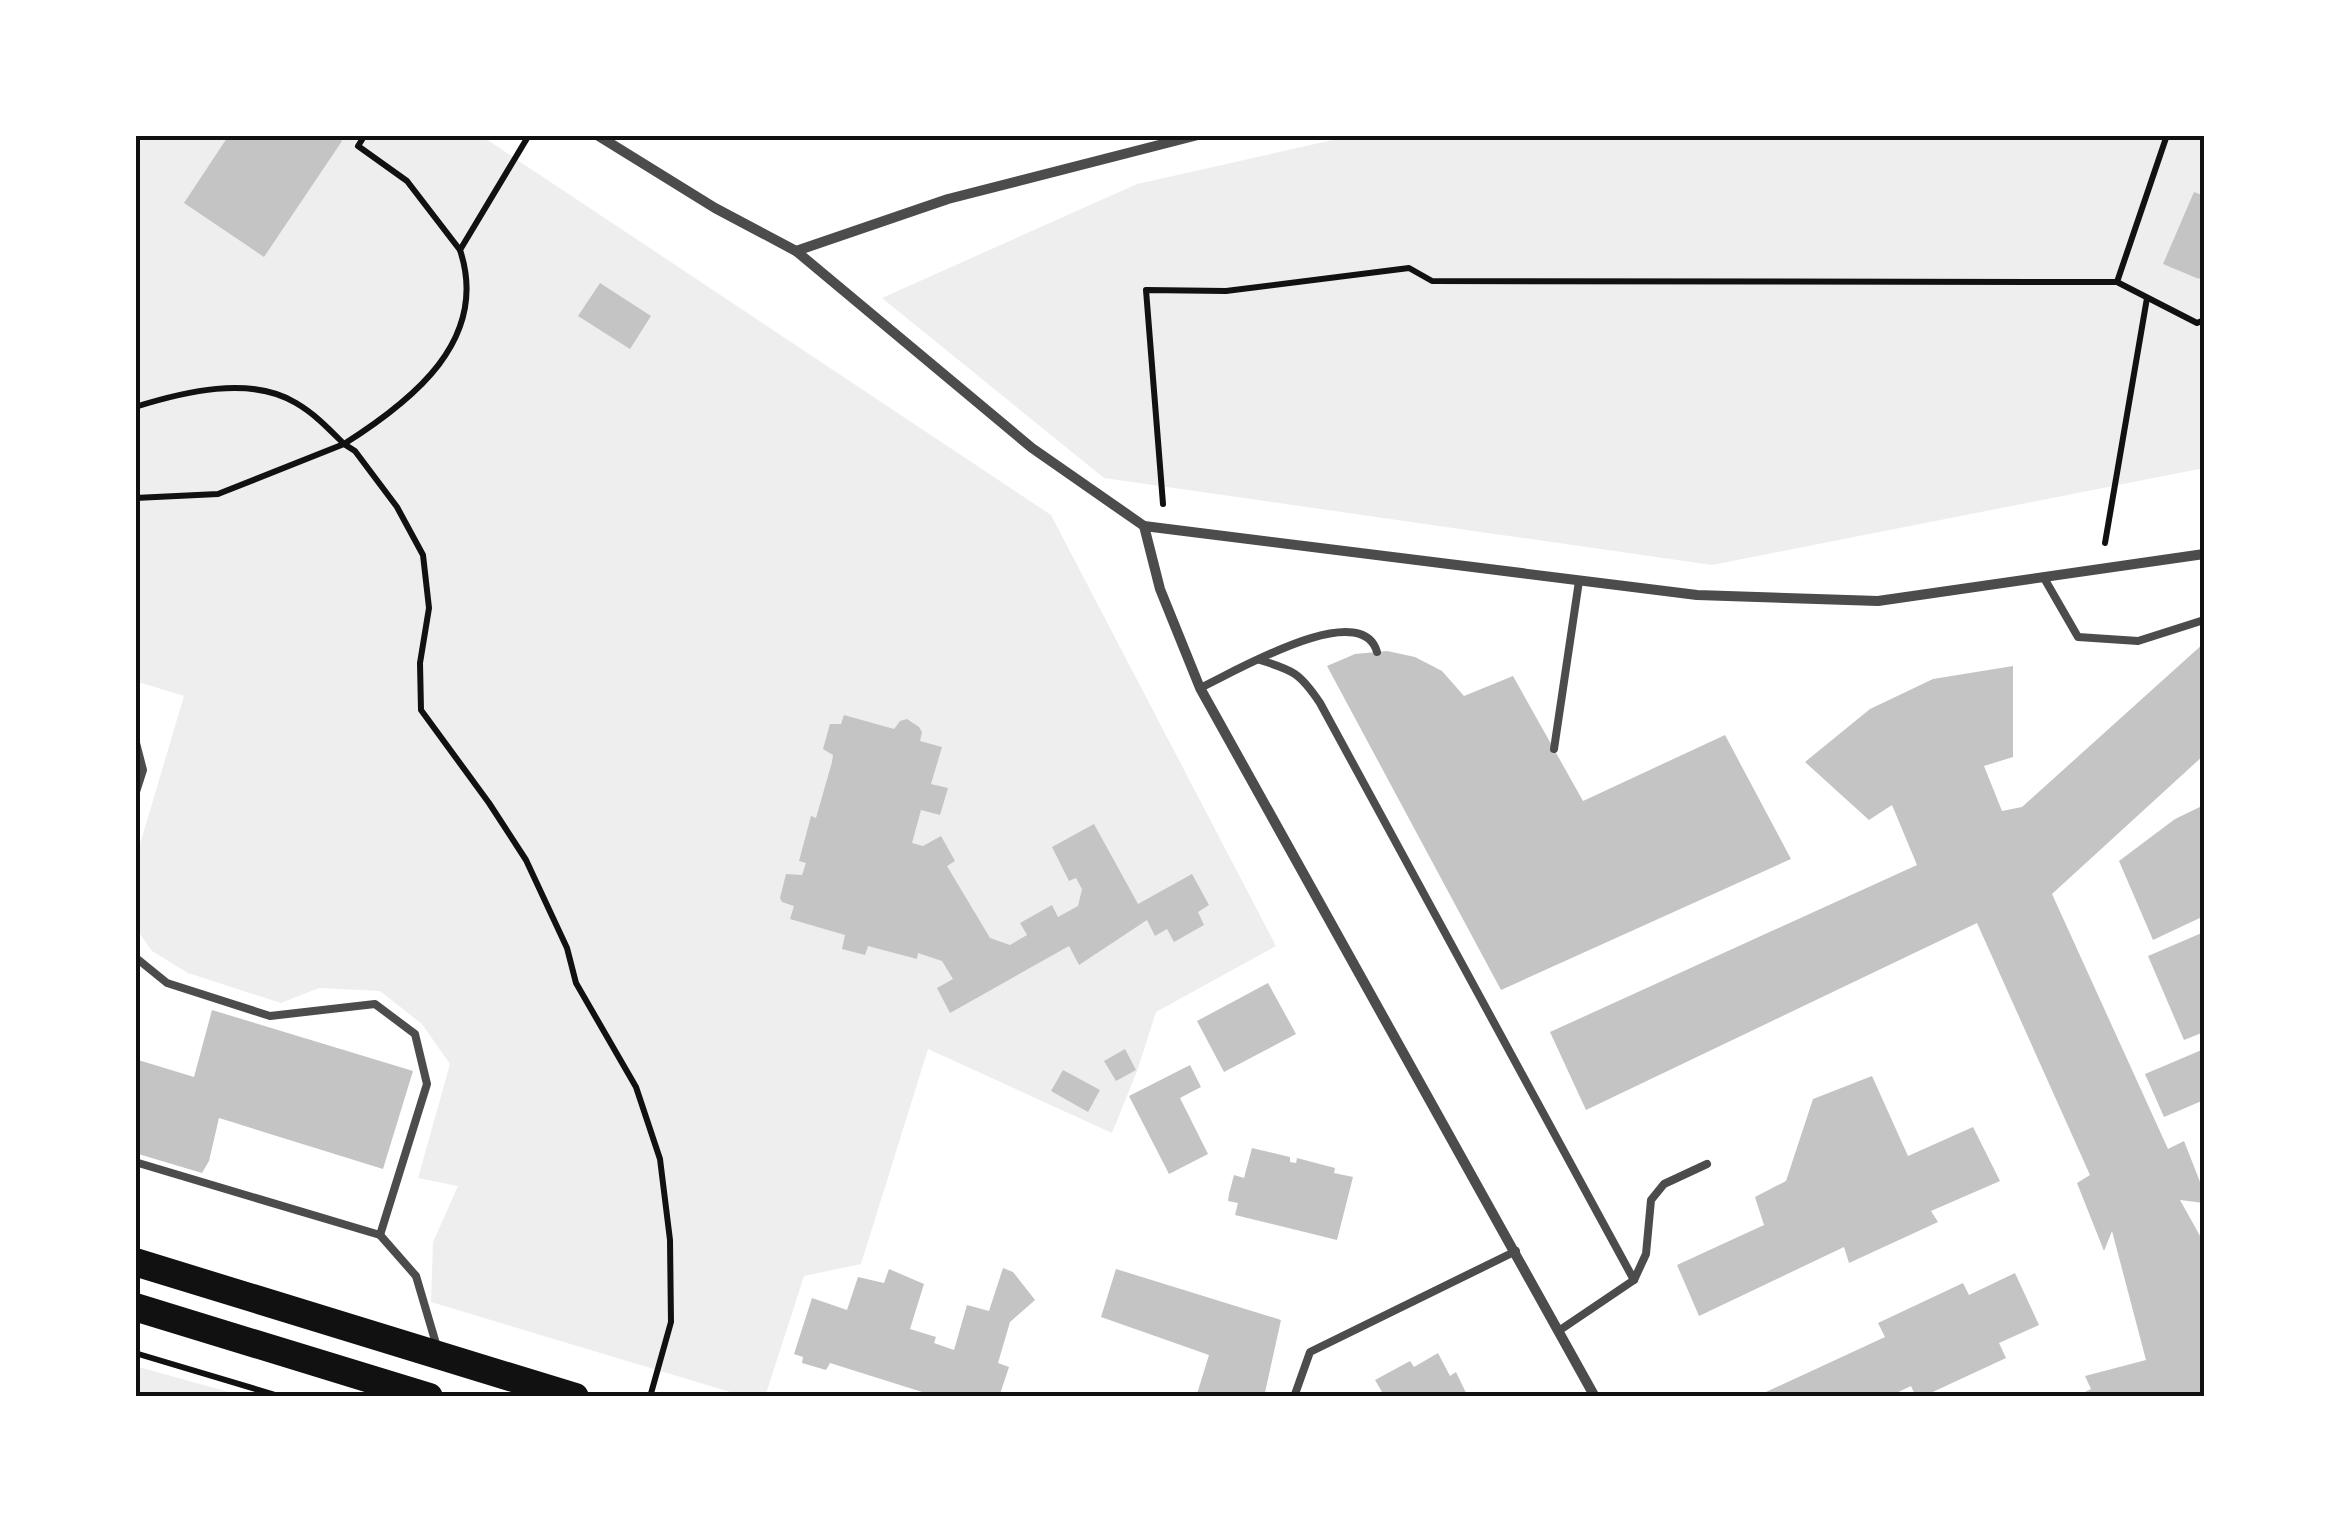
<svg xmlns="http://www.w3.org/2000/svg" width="2339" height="1532" font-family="Helvetica,sans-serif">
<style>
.green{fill:#eee}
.building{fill:#c4c4c4}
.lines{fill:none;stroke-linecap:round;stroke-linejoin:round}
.path{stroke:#111;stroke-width:6}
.service{stroke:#4c4c4c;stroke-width:8}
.minor{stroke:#4c4c4c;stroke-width:10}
.trunk{stroke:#111;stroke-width:28}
.neatline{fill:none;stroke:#111;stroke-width:4}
</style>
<rect width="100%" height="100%" fill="#fff"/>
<g class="green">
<path d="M135,135H480L1051,515L1276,946L1156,1012L1137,1071L1112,1133L928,1049L861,1264L804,1276L765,1397H747L431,1302L433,1242L458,1186L418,1178L450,1064L422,1024L380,991L319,988L281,1003L188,973L152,951L135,927V861L184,696L135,681Z"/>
<path d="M1355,135H2204V468L1712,565L1104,478L882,298L1137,184Z"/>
<path d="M135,1366L247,1397H135Z"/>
</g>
<g class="building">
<path d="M229,135H333L342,141L264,257L184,203Z"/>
<path d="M2194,192L2204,196V272L2199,279L2163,264Z"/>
<path d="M600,283L651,316L630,349L578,316Z"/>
<path d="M2204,643V755L2052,894L2168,1149L2184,1141L2204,1192V1203L2180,1200L2204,1243V1397H2075L2091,1389L2085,1376L2146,1360L2112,1231L2104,1251L2077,1183L2090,1175L1977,923L1586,1110L1550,1032L1917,865L1892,805L1869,820L1805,762L1870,709L1933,679L2013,666V757L1984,766L2002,811L2022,807Z"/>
<path d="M1387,651L1415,657L1442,671L1464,696L1513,676L1583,801L1725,735L1791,859L1501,990L1327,666L1355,654Z"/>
<path d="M844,715L894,729L900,721L907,719L919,727L922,732L920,741L942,747L931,784L948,788L940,815L921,810L912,843L923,846L941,836L955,861L947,866L990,938L1010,945L1027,935L1020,923L1052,905L1058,917L1078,906L1082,889L1076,878L1069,881L1052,847L1094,824L1138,904L1192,874L1209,905L1198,912L1204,925L1174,942L1167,929L1155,936L1147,920L1079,965L1069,946L950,1013L937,988L953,979L942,961L918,953L917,959L868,946L865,955L842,949L845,935L790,919L794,906L782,902L780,898L786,874L802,875L806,863L799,861L811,816L816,818L832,762L833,755L823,749L830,724H841Z"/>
<path d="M2204,805V916L2153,940L2119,861L2175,819Z"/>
<path d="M2204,932V1032L2184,1040L2148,956Z"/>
<path d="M1268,983L1296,1034L1224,1072L1197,1021Z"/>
<path d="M212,1010L413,1071L383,1169L219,1118L209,1161L202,1173L135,1153V1059L194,1077Z"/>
<path d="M1125,1049L1136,1070L1116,1081L1104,1061Z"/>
<path d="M2204,1049V1100L2164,1117L2145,1074Z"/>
<path d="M1190,1065L1201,1087L1180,1098L1208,1154L1169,1174L1129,1096Z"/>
<path d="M1063,1070L1100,1090L1088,1112L1051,1091Z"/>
<path d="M1872,1076L1908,1156L1973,1127L2000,1181L1931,1211L1938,1222L1849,1263L1844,1247L1699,1316L1677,1265L1764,1225L1755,1197L1786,1181L1813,1099Z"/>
<path d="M1252,1148L1290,1157V1162L1296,1163L1297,1158L1335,1168L1334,1173L1353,1177L1337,1240L1235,1215L1238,1203L1228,1201L1229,1194L1234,1175L1244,1178Z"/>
<path d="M1003,1268L1013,1272L1035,1300L1010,1322L998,1363L1009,1367L999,1397H938L830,1363L826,1370L802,1363L803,1357L794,1354L812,1298L847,1310L858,1277L884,1283L889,1269L924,1284L910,1329L936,1337L934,1343L954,1350L967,1305L989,1311Z"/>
<path d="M1116,1269L1281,1320L1264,1397H1196L1209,1355L1101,1317Z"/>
<path d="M2015,1273L2039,1325L1999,1343L2006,1358L1922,1397H1916L1911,1386L1888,1397H1755L1885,1337L1878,1323L1963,1283L1969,1295Z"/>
<path d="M1438,1353L1450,1376L1456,1372L1468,1397H1385L1375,1380L1410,1361L1414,1367Z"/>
</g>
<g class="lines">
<g class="path">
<path d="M365,135L358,146L407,181L460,250"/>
<path d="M529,135L460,250C490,340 412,401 344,444L355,451L397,507L423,555L429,608L420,663L421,710L489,803L526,860L567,948L576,983L636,1087L660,1159L670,1240L671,1322L650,1397"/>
<path d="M2117,282L2167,135"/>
<path d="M135,407C183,392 250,375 296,403C315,414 329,429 344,444L218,494L135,498"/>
<path d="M1163,504L1146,290L1226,291L1409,268L1432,281L2117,282L2197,323L2204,320"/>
<path d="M2105,543L2147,298"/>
<path d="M135,1353L282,1397"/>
</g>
<g class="service">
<path d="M2044,578L2078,637L2138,641L2204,620"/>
<path d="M1260,660C1293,670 1300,673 1320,703L1634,1280"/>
<path d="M1200,688C1231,674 1361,596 1377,652"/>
<path d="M135,739L143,770L135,795"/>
<path d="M1554,749L1579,581"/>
<path d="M135,957L167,983L270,1016L375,1004L415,1034L427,1084L380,1235"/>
<path d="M135,1162L380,1235L416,1276L437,1347"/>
<path d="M1560,1330L1634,1280L1646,1254L1651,1200L1664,1184L1707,1164"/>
<path d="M1294,1397L1310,1352L1516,1251"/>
</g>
<g class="minor">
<path d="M597,135L715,208L796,251L1032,448L1144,526L1697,595L1878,601L2204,554"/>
<path d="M796,251L948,199L1198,135"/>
<path d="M1144,526L1160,589L1200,688L1595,1397"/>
</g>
<g class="trunk">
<path d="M135,1262L575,1397"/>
<path d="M135,1307L429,1397"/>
</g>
</g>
<rect width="2339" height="1532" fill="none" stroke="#ffffff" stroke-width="275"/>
<rect x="138" y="138" width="2064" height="1256" class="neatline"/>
</svg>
